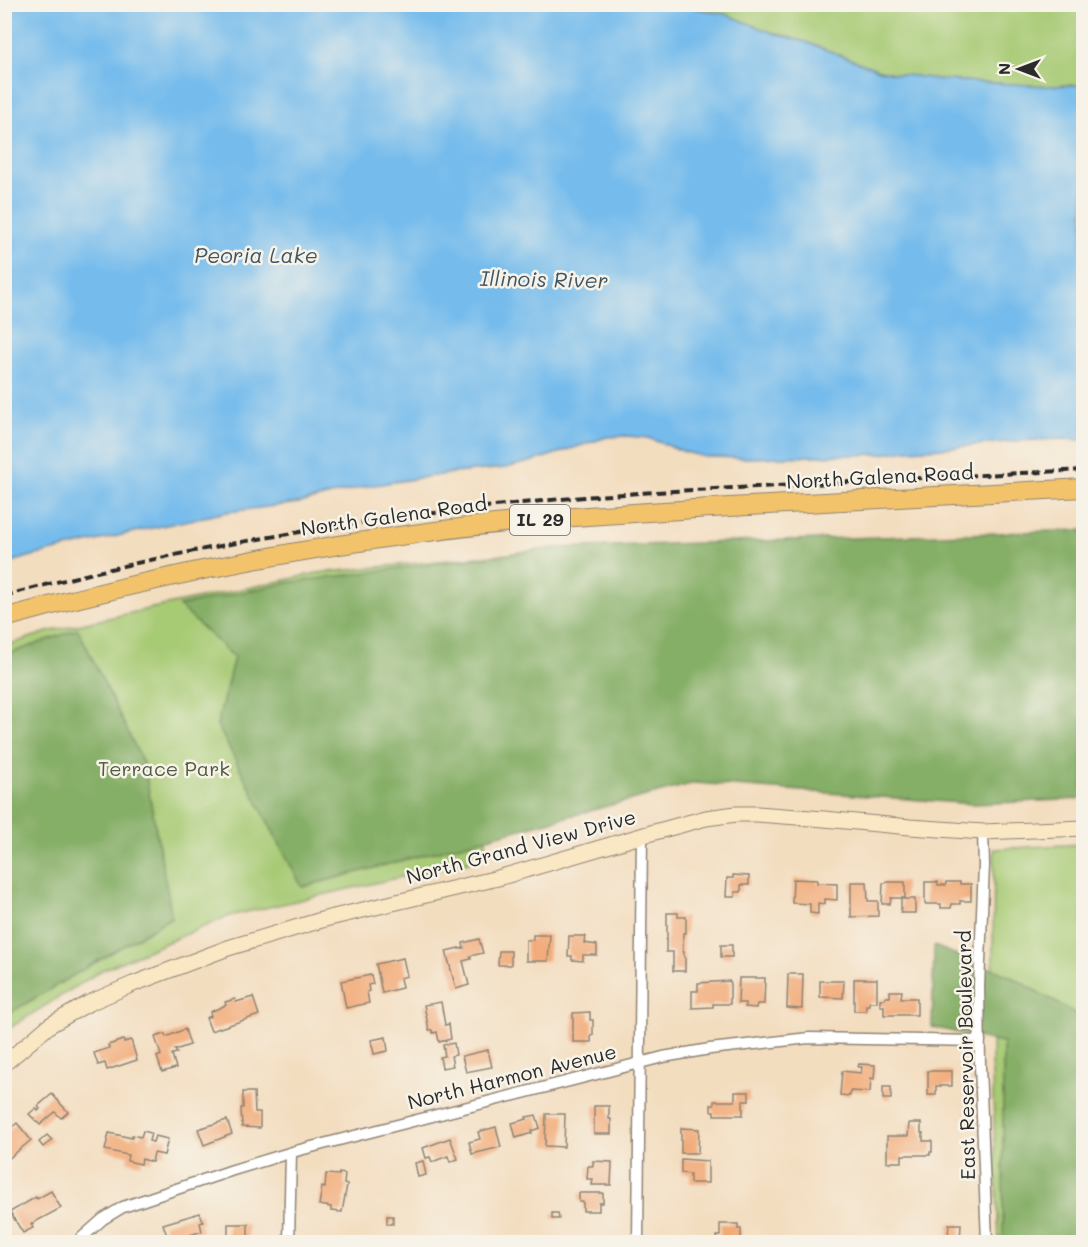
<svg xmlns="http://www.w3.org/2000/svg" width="1088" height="1247" font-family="Mali,sans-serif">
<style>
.green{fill:#a7ca74;stroke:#697a50;stroke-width:1.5}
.forest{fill:#85ae66;stroke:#586c48;stroke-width:1.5}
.water{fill:#75bbec;stroke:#50738c;stroke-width:1.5}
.building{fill:#f2aa78}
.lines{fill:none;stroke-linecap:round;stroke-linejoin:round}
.street-casing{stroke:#8f8475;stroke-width:13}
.secondary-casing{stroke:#8f8475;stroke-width:17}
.primary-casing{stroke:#8f8475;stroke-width:20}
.street{stroke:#fff;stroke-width:10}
.secondary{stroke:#fae7c3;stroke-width:15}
.primary{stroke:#f2c36a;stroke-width:18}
.rail{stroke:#2b2b2b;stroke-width:4;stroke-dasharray:9 4.5;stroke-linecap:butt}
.labels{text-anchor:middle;stroke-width:5;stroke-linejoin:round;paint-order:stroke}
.shield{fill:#f7f3e8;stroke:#686764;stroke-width:1.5}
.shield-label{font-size:18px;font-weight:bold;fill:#2b2b2b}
.street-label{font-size:20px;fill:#2b2b2b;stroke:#f7f3e8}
.park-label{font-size:20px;fill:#505b41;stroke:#f7f3e8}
.water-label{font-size:21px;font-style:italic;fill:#415665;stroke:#f7f3e8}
</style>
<rect width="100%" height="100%" fill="#f7f3e8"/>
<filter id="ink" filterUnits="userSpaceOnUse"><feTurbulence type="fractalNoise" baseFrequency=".0167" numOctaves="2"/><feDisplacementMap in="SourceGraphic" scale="12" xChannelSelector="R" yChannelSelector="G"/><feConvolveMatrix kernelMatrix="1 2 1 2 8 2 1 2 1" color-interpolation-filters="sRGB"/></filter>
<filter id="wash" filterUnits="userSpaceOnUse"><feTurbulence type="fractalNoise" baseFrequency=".008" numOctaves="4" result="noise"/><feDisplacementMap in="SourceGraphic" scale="24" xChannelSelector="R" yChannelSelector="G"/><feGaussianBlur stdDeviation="1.35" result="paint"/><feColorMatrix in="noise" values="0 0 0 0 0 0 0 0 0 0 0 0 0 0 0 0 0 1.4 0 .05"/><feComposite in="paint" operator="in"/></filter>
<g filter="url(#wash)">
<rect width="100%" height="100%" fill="#f3ddbf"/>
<g class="green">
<path d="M677,5H1083V85L1045,86L945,80L898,74L879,70L806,42Z"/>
<path d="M486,556V858L229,916L102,970L5,1031V646L47,632L148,609L318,573Z"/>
<path d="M1083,844V1242H999L992,1074L994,849Z"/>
</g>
<g class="forest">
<path d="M1083,530V799L973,804L695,783L302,887L217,725L234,657L179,606L286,583L553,548Z"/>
<path d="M78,629L144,765L172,917L5,1016V655Z"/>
<path d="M934,946L1010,976L1083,1018V1242H1003V1043L932,1027Z"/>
</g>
<path class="water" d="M5,4L677,5L725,14L773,33L806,42L858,62L879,70L898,74L945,80L1045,86L1083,85V440L1063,439L1016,441L944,448L907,450L883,454L749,458L705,457L685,452L648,438L627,436L607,437L537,460L506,468L453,473L368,486L299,503L227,512L143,530L32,556L5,564Z"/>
<g id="blocks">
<g class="building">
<path d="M733,875L749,876V885H741V892H735V897H726L727,878H733Z"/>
<path d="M793,879L817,880V883L837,884V900L825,899V904L818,903V914L810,913V904L792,903Z"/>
<path d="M851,882H867L868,901H878V916L851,917Z"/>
<path d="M888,882H905V898H891L890,904H882L883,883Z"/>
<path d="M925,882H938V885H946V882H960V884H971V901H960V904H952L951,908H941V904H925Z"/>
<rect x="901" y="899" width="14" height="14"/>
<path d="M667,913H678V917H686V933H683V952H684V957H685V971H673V952H666V940H667Z"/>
<path d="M533,935H550L548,961H526V940H533Z"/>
<path d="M569,936H585L584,943L597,945V955H583V961L572,960V956H568Z"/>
<path d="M479,939L483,953L470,956L471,959L463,961L469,985L456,989L446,951L459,948V949L464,948L463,943Z"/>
<rect x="721" y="945" width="11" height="12"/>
<path d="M499,951H511V965H498Z"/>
<path d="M403,958L407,976L400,978L402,988L382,993L376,964Z"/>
<path d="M788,974H803L802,1009L787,1008Z"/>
<path d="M371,975L373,984L368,985L369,991L367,992L369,1003L346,1008L341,981Z"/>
<path d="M739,978H765L764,1004H757L756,1008L745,1007V1003H738Z"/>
<path d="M854,979H877V1002H869V1005H866V1011H854Z"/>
<path d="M729,981L731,983L730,987V1004H713V1007L692,1008V991H698V983Z"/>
<path d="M820,981H844L843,998L820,997Z"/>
<path d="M890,991H902L901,998H917V1015H884V1006H880V999H885V997H890Z"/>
<path d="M253,997L259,1015L211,1031L206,1018L211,1016L210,1012L226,1005L225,1002L235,999L236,1002Z"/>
<path d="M441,1002L445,1025L449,1024L451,1039L439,1042L437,1032L433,1033L432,1030H429L424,1005Z"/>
<path d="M590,1012V1020H593V1035H591V1042H573V1013Z"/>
<path d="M185,1029L190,1045L175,1050L177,1053L172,1054L176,1068L162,1072L157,1057L161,1055L155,1037L165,1034L166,1037Z"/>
<path d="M386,1037L388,1051L374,1054L371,1040Z"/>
<path d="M123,1040L124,1042L131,1040L137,1060L107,1070L105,1063L98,1065L94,1053L109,1048L108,1045Z"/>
<path d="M454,1043L456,1055L451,1056L453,1066L442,1068L440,1057L445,1056L443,1045Z"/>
<path d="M488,1050L492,1067L466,1072L462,1056Z"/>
<path d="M859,1064L875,1065L874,1079L871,1078L870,1092L850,1091V1096L840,1095L842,1071L861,1073L862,1067H858Z"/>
<path d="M928,1071H952V1086H936V1095H928Z"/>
<rect x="883" y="1087" width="8" height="12"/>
<path d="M243,1092H254L255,1112H260V1128L242,1127L241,1108H243Z"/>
<path d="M735,1092H749V1101H743V1115H714V1111H711V1105H714V1101H735Z"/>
<path d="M52,1094L68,1112L61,1118L55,1112L40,1125L29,1114L36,1108L38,1111L40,1109L38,1106Z"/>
<path d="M594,1106H609V1119H611V1134H594Z"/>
<path d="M546,1114H565L564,1147L545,1146Z"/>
<path d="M536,1115L540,1128L531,1131L532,1133L516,1138L512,1123L527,1119L526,1117Z"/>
<path d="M227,1120L232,1134L204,1145L198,1129Z"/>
<path d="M17,1123L31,1140L7,1160L4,1158V1134Z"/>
<path d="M909,1123H921V1133H923V1141H932V1152H930V1155H902V1162H887V1136H908Z"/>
<path d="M496,1127L501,1147L472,1154L469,1142L480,1139L478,1132Z"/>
<path d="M681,1128L699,1129L698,1153H681Z"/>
<path d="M143,1131L151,1133L149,1141L153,1142L155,1136L168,1139L164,1155L154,1153L152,1162L142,1159L141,1164L127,1161L128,1155L105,1150L109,1133L132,1138V1135L141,1137Z"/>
<path d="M47,1135L52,1140L43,1147L39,1142Z"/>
<path d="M450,1138L458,1159L450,1162L448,1156L432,1162L430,1157L426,1158L423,1148Z"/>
<path d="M681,1159L708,1161V1183H690V1174L681,1173Z"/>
<path d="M423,1161L426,1175L418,1177L415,1163Z"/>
<path d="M593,1161L612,1162L611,1185H592L593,1179H587L588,1166H593Z"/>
<path d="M339,1173L345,1174L344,1184L347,1185L342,1212L331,1211V1207L319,1205L322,1187L325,1188L326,1174L339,1175Z"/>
<path d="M51,1191L61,1208L31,1224L33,1228L23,1233L10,1212L36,1197L37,1199Z"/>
<path d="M579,1193H603V1203H599V1211H583V1202H579Z"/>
<path d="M200,1213L203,1222L200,1223L202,1231L169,1242L163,1224Z"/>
<path d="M552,1213H558L559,1219H552Z"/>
<rect x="387" y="1216" width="6" height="8"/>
<path d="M228,1224H248V1239H260V1242H228Z"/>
<path d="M720,1224H738V1229H741V1240H738V1242H717V1236H720Z"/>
<path d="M949,1224H961L960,1242H933V1237H948Z"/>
</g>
</g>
</g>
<g filter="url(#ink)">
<use href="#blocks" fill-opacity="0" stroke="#8f8475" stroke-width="1.5"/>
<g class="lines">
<g class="street-casing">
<g id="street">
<path d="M983,832L984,865L979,986L980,1066L987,1242"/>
<path d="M77,1242L103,1219L123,1207L233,1170L296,1151L663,1057L710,1049L809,1038L980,1041"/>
<path d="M289,1242L291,1153"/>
<path d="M638,1242L642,836"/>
</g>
</g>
<g class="secondary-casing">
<path id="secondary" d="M4,1064L50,1025L89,1003L133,984L228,948L325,919L498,878L651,833L706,818L736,814H757L824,819L910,827L983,832L1084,828"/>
</g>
<g class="primary-casing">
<path id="primary" d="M4,618C143,579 285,551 428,532C522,519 617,514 712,508C836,501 960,495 1084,488"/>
</g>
<use href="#street" class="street"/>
<use href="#secondary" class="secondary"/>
<use href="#primary" class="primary"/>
<path class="rail" d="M4,596C176,548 354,520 532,502C613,493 696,490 777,486C879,480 981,475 1084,470"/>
</g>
</g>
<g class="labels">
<rect class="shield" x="510" y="505" width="60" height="30" rx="4.5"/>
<g class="shield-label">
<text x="540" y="526">IL 29</text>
</g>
<g class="street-label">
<text transform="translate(880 477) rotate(-3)" y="7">North Galena Road</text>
<text transform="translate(394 516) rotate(-8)" y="7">North Galena Road</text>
<text transform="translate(521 847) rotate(-15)" y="7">North Grand View Drive</text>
<text transform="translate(966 1055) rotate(-91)" y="7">East Reservoir Boulevard</text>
<text transform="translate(512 1077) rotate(-14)" y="7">North Harmon Avenue</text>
</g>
<g class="park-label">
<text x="164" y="776">Terrace Park</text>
</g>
<g class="water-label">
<text x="256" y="263">Peoria Lake</text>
<text transform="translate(544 280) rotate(1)" y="7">Illinois River</text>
</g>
</g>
<rect width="1088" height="1247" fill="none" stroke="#f7f3e8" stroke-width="24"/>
<g transform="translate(1019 69) rotate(270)" stroke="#f7f3e8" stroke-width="4.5" paint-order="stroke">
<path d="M0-4.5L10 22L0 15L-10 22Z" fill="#2b2b2b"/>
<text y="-9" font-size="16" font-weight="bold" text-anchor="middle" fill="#2b2b2b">N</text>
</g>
</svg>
